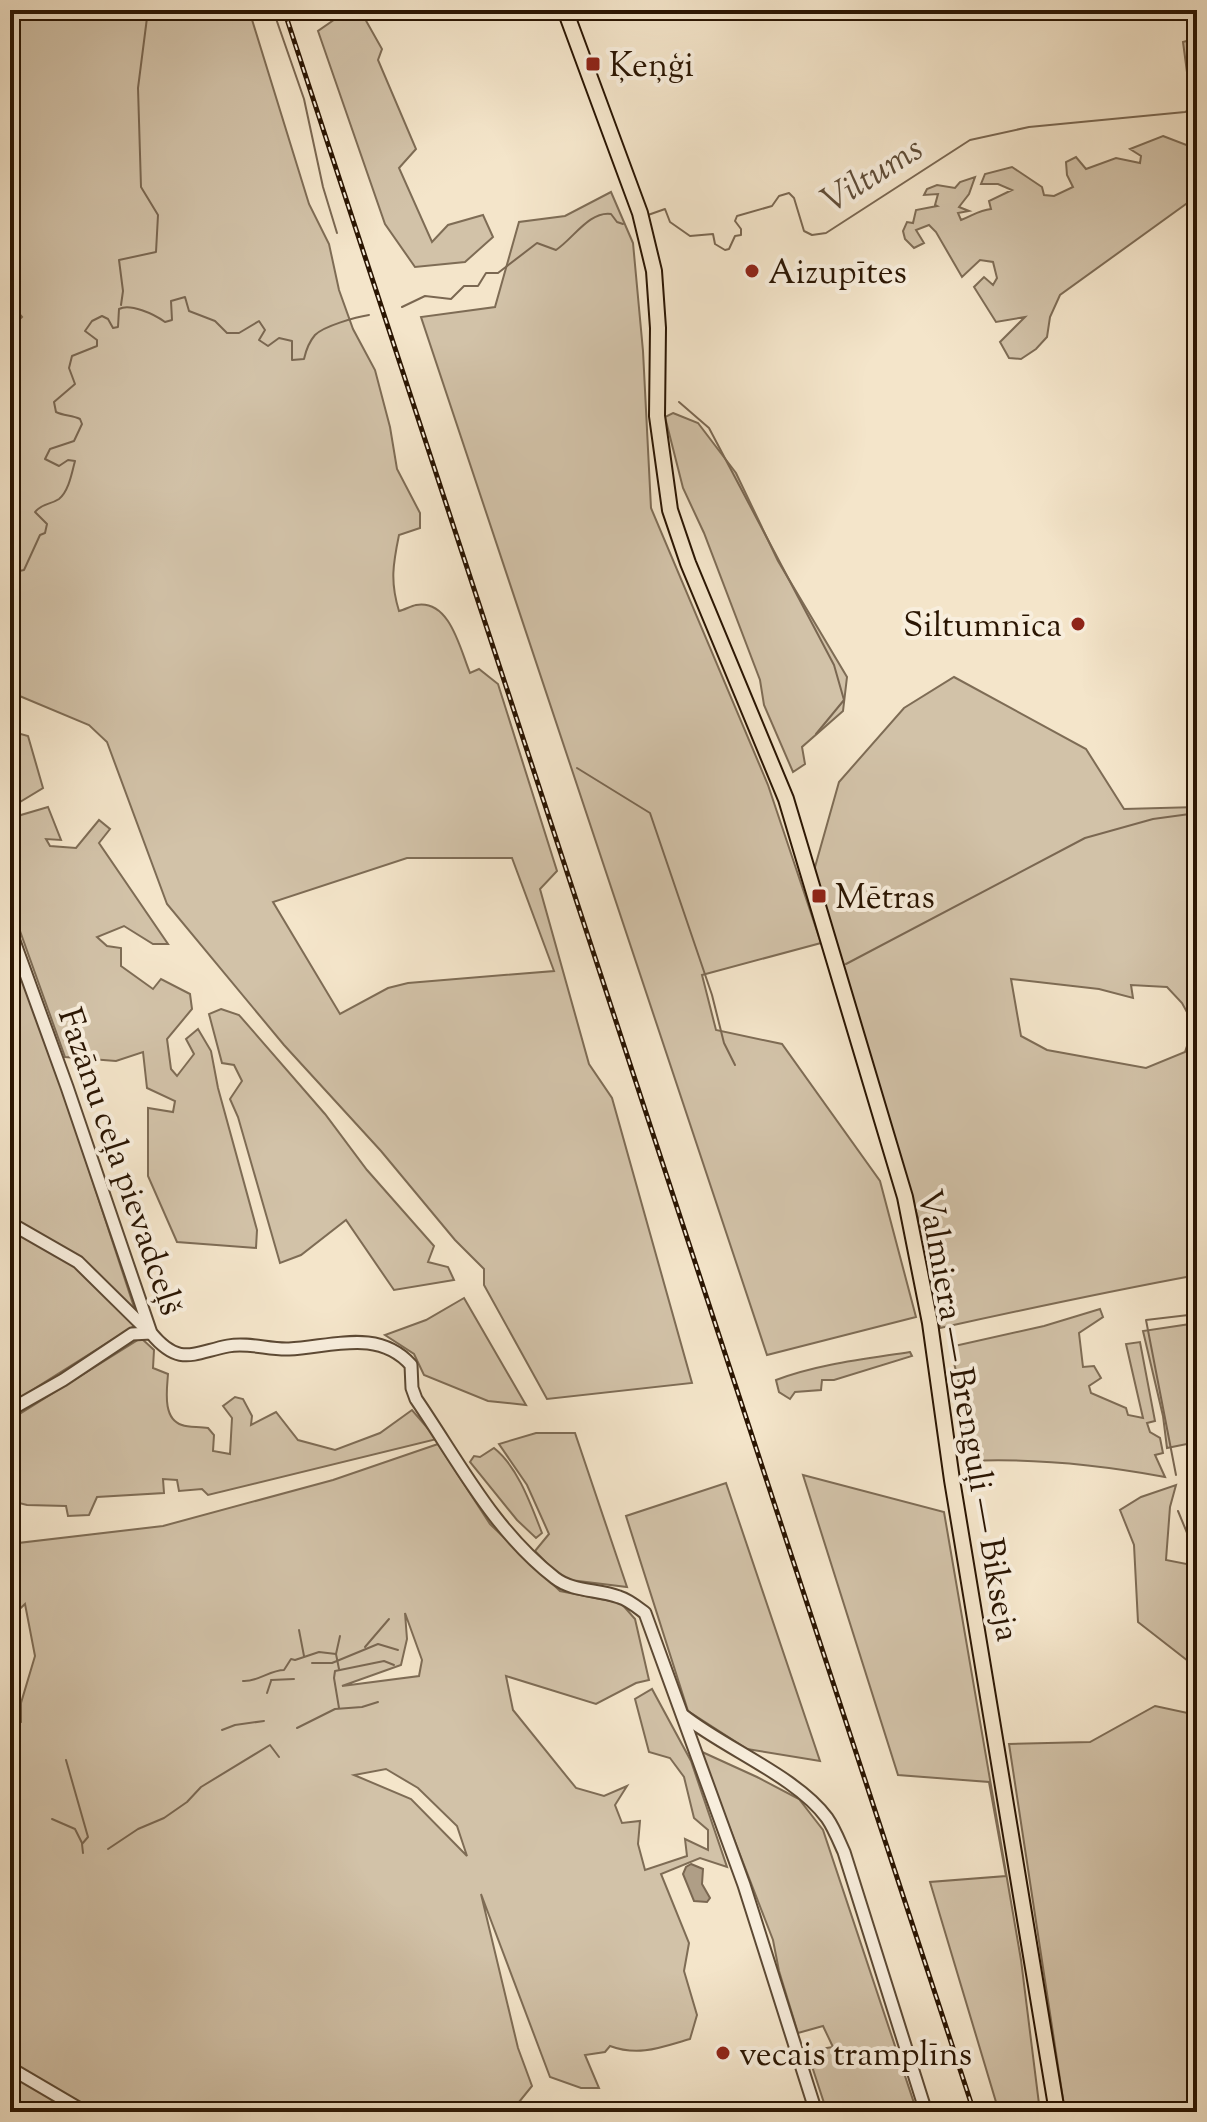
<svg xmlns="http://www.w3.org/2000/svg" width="1207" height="2122" font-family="'Sorts Mill Goudy',serif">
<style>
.green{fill:#d2c2a8;stroke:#7e6c55;stroke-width:2;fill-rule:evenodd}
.water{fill:#af9e86;stroke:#7a6751;stroke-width:2}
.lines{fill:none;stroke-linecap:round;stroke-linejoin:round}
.stream{stroke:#7a6751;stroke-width:2}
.minor-casing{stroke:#5c4934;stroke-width:15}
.major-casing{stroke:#2a1502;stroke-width:18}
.minor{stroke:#f8eedd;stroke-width:11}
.major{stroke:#f4e5ca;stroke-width:14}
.rail-casing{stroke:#2a1502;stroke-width:5}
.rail{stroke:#f8eedd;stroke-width:2;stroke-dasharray:6;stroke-linecap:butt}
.poi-dot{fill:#8f2418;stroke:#f8eedd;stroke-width:3}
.labels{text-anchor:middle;stroke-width:8;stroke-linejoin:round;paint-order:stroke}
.poi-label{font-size:34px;fill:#2a1502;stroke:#f8eedd;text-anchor:start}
.street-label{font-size:34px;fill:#2a1502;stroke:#f8eedd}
.water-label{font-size:36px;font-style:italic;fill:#5f4c37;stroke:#f8eedd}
</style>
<rect width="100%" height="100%" fill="#f4e5ca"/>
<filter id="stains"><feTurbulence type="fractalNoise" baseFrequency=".0025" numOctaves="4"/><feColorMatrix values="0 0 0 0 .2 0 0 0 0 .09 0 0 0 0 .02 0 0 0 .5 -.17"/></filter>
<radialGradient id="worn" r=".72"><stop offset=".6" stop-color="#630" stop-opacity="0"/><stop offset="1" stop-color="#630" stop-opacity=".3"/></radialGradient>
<g class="green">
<path d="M10,10H249L309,204L329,244L339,290L353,329L375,370L390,427L397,469L420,513V528L399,535C393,564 390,582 399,611C404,610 411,606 416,605C450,599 460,649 470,673L479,669L498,684L557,871L540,889L589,1064L612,1098L692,1383L547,1399L484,1285V1269L455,1240L381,1151L284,1045L167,904L107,742L89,725L10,692V329L22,317L10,302ZM407,858H512L554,971L408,983L388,988L340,1014L273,902Z"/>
<path d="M339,10H360L382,49L378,60L416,149L399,168L432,242L448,225L483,215L493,237L465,262L415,267L385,224L318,31L341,15Z"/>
<path d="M1197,38V97L1190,95L1183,42Z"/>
<path d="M1163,136L1197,149L1193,158L1197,161V196L1060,295L1050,317L1047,337L1036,349L1021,359L1009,358L1000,342L1025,317L996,322L974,287L984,277L993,285L997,278L993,262L980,260L962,277L936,232L929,225L916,230L924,243L914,248L905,239L903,231L907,222L913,223L916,210L937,206L935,205L938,194L924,195L927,189L937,185L955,188L960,182L975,177L969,194L959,207L969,211L958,213L961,220C972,216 979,210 991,209L989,201L1012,190L998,184H981L985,174L1012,167L1042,187L1044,195L1054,196L1073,187L1067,175L1066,162L1076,157L1086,169L1116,158L1140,163L1141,156L1130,149Z"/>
<path d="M611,192L633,243L643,351L651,508L768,785L821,943L702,975L716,1030L782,1044L880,1181L916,1317L767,1355L421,317L495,307L519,222L565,216Z"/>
<path d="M673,413L698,423L736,473L778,561L847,677L843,711L802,747L805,764L793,772L764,705L760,680L704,533L683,488L665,417Z"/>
<path d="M954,677L1086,749L1124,809L1197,807V1275C1111,1291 1026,1309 940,1328L918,1218L813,874L839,782L904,708ZM1011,979L1099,989L1133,998L1131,985L1167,987L1182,1003L1194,1025L1185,1052L1146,1068L1047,1050L1021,1036Z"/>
<path d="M10,731L28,736L43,788L10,808Z"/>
<path d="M48,807L61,840L46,839L50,846L76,848L99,820L110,829L99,843L168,944H153L124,926L97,937L107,946L121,948V966L153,989L161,979L190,994L192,1009L167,1039L171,1069L177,1076L194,1054L186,1039L198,1029L211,1051L218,1088L257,1230L256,1248L177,1242L148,1176V1108L173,1112L175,1101L147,1088L143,1052L116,1061L65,1057L10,903V825L21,815Z"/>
<path d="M10,961L17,965L65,1097L135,1310L79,1260L10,1220Z"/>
<path d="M221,1009L239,1015L325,1114L367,1170L434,1246L428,1262L448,1267L454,1280L394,1290L346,1220L301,1255L280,1263L238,1117L230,1099L242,1081L234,1065L222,1063L209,1014Z"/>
<path d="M10,1227L78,1264L135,1319L134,1326L10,1404Z"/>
<path d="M464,1298L526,1405L488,1401L424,1375L414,1354L385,1335L426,1320Z"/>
<path d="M1100,1309L1103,1317L1079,1333L1083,1367L1094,1366L1101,1378L1089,1386L1091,1393L1126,1408L1128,1415L1143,1418L1126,1344L1140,1342L1155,1421L1147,1423L1150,1432L1160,1438L1163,1453L1155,1455L1165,1477C1100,1465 1034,1458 968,1461L964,1403L950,1347L1044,1326Z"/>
<path d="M1197,1323V1442L1167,1448L1163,1416L1143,1331Z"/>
<path d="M141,1338L154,1350L153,1368L168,1374C167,1389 162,1419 182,1425C189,1428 200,1426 208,1428L214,1435L213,1451L230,1454L232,1418L223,1406L235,1397L243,1399L252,1416L251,1425L276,1412L298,1440L335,1450L380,1433L412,1410L437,1439L208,1495L202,1489L179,1491L177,1480L163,1479L164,1493L97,1497L89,1515L68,1516L66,1506L27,1505L15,1502C9,1486 14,1471 10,1461V1420Z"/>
<path d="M910,1352L912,1356L834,1380H822L821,1390L795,1392L790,1399L779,1392L776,1380C818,1364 865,1359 910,1352Z"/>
<path d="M536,1433H575L627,1587L562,1579L535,1551L549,1534L527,1485L499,1444Z"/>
<path d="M438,1444L490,1524L560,1591L621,1603L635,1619L649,1680L636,1683L596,1704L506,1676L513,1710L576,1788L604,1796L627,1786L615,1805L622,1823L640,1821L638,1844L645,1870L687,1856L685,1839L708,1850V1830L694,1818L684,1777L670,1758L649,1752L635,1699L652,1689L691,1761L727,1867L700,1858L661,1874L689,1943L684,1971L697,2015L690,2039C662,2047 639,2057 610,2046L605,2052L585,2055L599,2088H581L550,2077L481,1894L518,2048L532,2086L511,2112H10V1725L21,1722V1703L35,1656L25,1604L10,1618V1544L163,1526L333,1480ZM405,1613L422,1660L419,1676L342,1686L401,1665L407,1639ZM386,1769L418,1788L457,1826L467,1856L411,1799L354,1775Z"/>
<path d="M494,1448C518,1467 531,1505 542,1533L536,1538L517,1520L470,1462L474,1456L480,1457Z"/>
<path d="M803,1475L944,1512L1021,1960L1040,2112H999L930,1882L1006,1876L989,1782L898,1775Z"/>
<path d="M726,1483L820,1761L747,1749L688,1711L626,1516Z"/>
<path d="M1176,1485L1170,1507L1166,1560L1197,1566V1668L1138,1622L1134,1545L1120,1510L1141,1497Z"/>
<path d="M1155,1706L1197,1715V2112H1065L1009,1744L1090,1742Z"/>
<path d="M700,1751L757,1777L799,1799L823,1830L917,2112H827L807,2051L833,2047L823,2026L798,2033L779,1971L773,1940Z"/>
</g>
<path class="water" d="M691,1864L703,1869L702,1884L710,1898L707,1902L694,1901L683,1874L686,1867Z"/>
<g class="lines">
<g class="stream">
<path d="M273,10L304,99L323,187L337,233"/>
<path d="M648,215L665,209L670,222L690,236L713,234L715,244L725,250L729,249L735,236L741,235V229L735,221L737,216L772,206L779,196L789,193L794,198L804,231L812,235L826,233L970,140L1029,127L1185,112L1197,107"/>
<path d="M121,305L123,291L119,260L156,252L158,215L141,187L138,88L148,10"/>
<path d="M402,307L425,296L451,299L464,286H478L486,273H498L537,243L556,250C573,239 589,211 611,214L617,222L623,224"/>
<path d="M679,402L709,428L834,665L844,700L816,734"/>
<path d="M10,596L16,594L10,573L24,570L40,535L45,533L47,524L35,512C42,503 50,505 59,499C69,491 72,472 75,461L68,460L59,466L45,459L50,449L74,441L82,424L80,419C72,415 64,416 56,412L54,402L75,384L69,368L72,356L97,346V340L85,331L92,321L102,316L108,319L113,328L118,327L119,309C130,303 154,314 165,322L172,320L171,301L185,297L189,311L215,321L227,333H239L259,321L265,330L259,340L268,346L279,338L292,341V360L304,359C306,350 309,342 315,335C324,326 356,317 369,315"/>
<path d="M577,768L650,813L712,995L724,1043L735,1065"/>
<path d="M846,964L1085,838L1153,819L1197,813"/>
<path d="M1176,1475L1146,1320L1197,1314"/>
<path d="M1178,1511L1197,1557"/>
<path d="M299,1630L304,1656"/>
<path d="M365,1647L389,1619"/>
<path d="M312,1663H332L378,1644L398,1650"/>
<path d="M339,1669L336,1654L340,1636"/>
<path d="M271,1680L294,1679"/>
<path d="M243,1681C258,1682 270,1670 284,1670L291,1659L295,1660L319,1652L336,1654"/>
<path d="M267,1693L271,1681"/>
<path d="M339,1708L334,1678L335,1671L384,1661L394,1665"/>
<path d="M297,1728L335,1709L362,1707L378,1702"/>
<path d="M222,1730L235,1725L264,1721"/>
<path d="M66,1760L88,1837L82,1844L83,1853"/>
<path d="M52,1819L75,1829L82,1843"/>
<path d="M108,1849L138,1829L164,1818L187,1802L201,1787L270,1745L279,1757"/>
</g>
<g class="minor-casing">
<g id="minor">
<path d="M10,930L67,1087L151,1333C179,1367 193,1353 228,1346C249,1342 269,1350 289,1349C331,1347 378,1328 411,1365L412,1388L416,1399C459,1462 494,1531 555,1578C573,1592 598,1589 619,1597C629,1600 637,1607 645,1613L744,1885L816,2112"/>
<path d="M10,1223L78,1262L147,1330"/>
<path d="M10,1410L63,1380L132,1334L151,1333"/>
<path d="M684,1716C726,1749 797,1777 827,1818C834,1828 839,1841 844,1852L926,2112"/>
<path d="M10,2068L85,2112"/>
</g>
</g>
<g class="major-casing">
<path id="major" d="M565,10L640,213L654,271L658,328L657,416L670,510L688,563L786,799L905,1197L930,1323L952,1480L1057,2112"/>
</g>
<use href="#minor" class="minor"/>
<use href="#major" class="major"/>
<g class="rail-casing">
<path id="rail" d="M284,10L974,2112"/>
</g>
<use href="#rail" class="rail"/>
</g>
<g class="poi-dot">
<rect x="585" y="56" width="16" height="16" rx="4"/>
<circle cx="752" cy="271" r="8"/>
<circle cx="1078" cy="624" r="8"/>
<rect x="811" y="888" width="16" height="16" rx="4"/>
<circle cx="723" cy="2053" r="8"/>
</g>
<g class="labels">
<g class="poi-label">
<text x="609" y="76">Ķeņģi</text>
<text x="768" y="283">Aizupītes</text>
<text x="1062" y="636" text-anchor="end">Siltumnīca</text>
<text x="835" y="908">Mētras</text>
<text x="739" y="2065">vecais tramplīns</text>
</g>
<g class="street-label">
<text transform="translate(122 1161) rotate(71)" y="12">Fazānu ceļa pievadceļš</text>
<text transform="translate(970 1415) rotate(80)" y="12">Valmiera — Brenguļi — Bikseja</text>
</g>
<g class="water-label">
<text transform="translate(871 173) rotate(-32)" y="13">Viltums</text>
</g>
</g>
<rect width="1207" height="2122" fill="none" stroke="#f4e5ca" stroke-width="40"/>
<rect x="12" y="12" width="1183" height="2098" fill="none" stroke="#2a1502" stroke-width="4"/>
<rect x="20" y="20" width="1167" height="2082" fill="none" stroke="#2a1502" stroke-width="2"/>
<rect width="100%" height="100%" filter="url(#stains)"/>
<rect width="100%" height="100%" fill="url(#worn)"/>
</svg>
